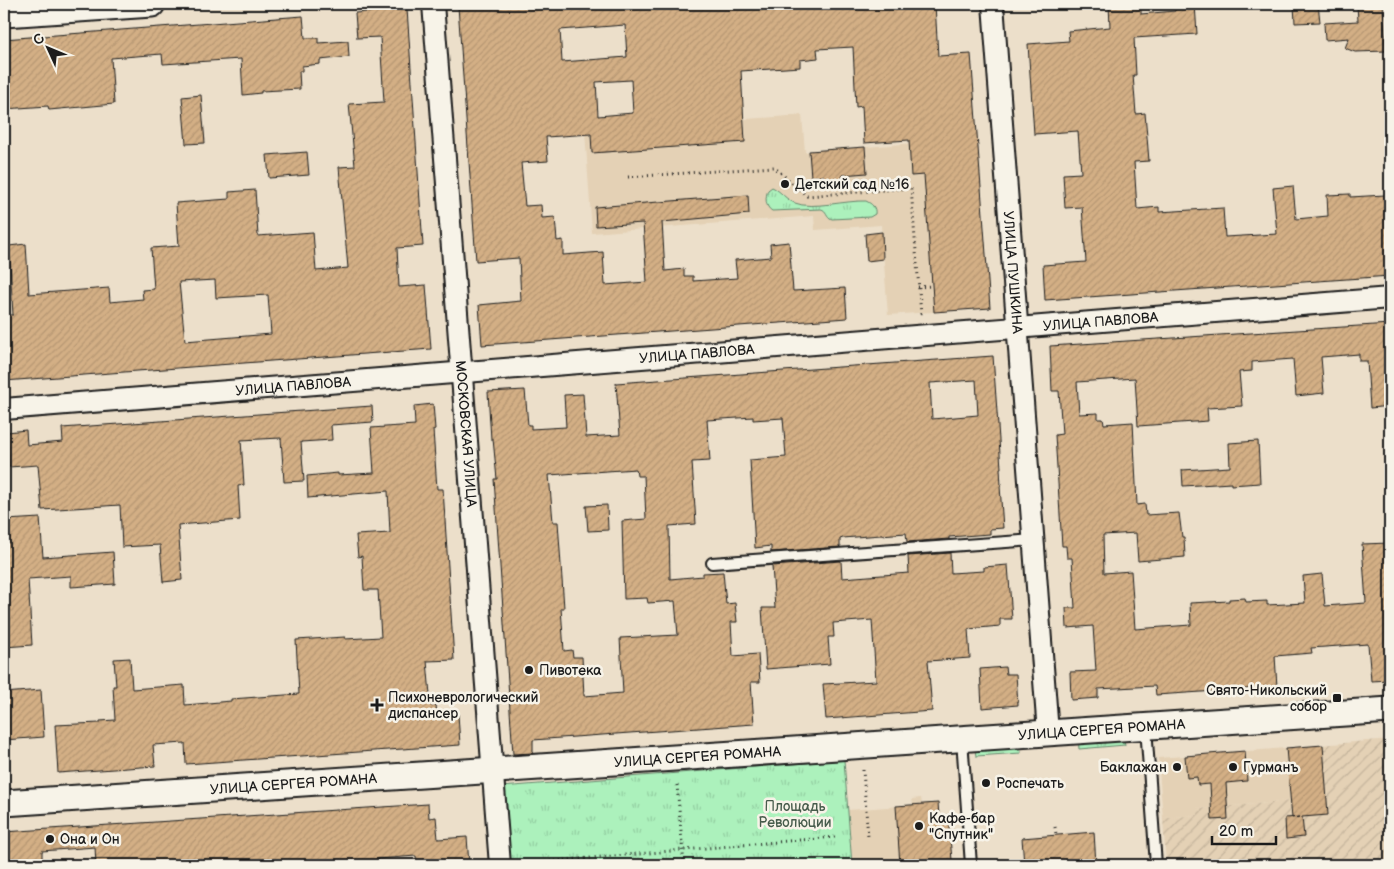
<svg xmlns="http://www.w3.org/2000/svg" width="1394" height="869" font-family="'Balsamiq Sans',sans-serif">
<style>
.built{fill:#e4d1b5}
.industrial{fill:url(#industrial-furrows)}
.grass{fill:url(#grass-tufts);stroke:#64866c}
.building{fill:url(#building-hatch);stroke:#1c1c1c;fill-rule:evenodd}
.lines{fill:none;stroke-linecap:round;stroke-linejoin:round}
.service-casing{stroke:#1c1c1c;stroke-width:14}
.minor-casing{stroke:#1c1c1c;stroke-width:24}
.tertiary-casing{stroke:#1c1c1c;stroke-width:29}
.path{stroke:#1c1c1c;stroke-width:3;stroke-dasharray:1 4;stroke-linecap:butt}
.service{stroke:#f7f3e8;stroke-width:10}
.minor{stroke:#f7f3e8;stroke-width:20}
.tertiary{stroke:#f7f3e8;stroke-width:25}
.poi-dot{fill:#1c1c1c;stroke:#f7f3e8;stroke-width:2}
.labels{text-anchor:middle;stroke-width:5;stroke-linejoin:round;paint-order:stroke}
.poi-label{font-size:14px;fill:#1c1c1c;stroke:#f7f3e8;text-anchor:start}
.street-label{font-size:14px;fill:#1c1c1c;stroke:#f7f3e8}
.park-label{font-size:14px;fill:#475c4c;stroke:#f7f3e8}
</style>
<defs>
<pattern id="industrial-furrows" width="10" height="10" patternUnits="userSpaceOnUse" patternTransform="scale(1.25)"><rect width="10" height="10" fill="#e4d1b5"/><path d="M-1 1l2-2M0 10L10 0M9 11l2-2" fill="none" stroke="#c3b39b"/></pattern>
<pattern id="grass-tufts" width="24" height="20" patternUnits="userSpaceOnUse" patternTransform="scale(1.25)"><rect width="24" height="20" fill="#acf1bc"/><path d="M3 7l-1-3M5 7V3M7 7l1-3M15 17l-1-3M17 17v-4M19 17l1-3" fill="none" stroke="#93cea1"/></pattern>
<pattern id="building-hatch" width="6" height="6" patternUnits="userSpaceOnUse" patternTransform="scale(1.25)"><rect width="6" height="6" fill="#d3af85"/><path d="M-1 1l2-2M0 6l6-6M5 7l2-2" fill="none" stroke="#b59672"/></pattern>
</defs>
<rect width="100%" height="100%" fill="#ecdfca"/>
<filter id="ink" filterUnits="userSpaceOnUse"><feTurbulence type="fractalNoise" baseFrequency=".02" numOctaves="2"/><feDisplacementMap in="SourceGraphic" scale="10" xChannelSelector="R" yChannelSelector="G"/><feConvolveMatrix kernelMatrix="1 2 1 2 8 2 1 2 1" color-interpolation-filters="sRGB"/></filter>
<g filter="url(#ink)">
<g class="built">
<path d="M802,115L805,152L977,138L990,308L888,315L881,225L815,230L814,216L592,233L585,131Z"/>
<path d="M1286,748L1291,801L1198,809V815L1163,818L1158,758Z"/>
<path d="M921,798L922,804L938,803L939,816L948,815L952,859L957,865H852L848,810L913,805L912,799Z"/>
</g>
<path class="industrial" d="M1390,739V865H1166L1163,818L1198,815V809L1290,801L1286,748Z"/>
<g class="grass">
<path d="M772,187C781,191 786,200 795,203C811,210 847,200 866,201C872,204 876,207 875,214L870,217L832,219C826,217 827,210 821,209L772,211C765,207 765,197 768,190Z"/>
<path d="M1078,736L1124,739L1125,745L1079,749Z"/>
<path d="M1020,740L1021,753L976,756L975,750Z"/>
<path d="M844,760L852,865H508L501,787Z"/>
</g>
<g class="building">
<path d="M496,4H843V7L890,4H935L938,56L971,54L990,308L934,312L924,175L911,176L909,140L864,143L862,106L856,107L853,47L817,49L818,58L800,60V67L741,71L745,142L592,153L591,134L546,137L548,161L521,163L525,206L541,205L542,218L555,217L557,241L563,240V255L603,252L605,285L647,282L643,223L596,226L595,207L748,195L749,214L662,222L665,271L684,269V276H693V281L737,278L735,260L771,257L770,244L789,242L793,291L845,288L847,318L482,345L479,305L521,301L519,258L476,261L458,6ZM625,25L627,57L562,62L560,30ZM631,80L633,113L598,116L596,82Z"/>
<path d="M1109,4H1141V14L1175,11V4H1195L1197,34L1134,38L1136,75H1133L1136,114L1145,113L1149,161L1134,162L1137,209L1159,207V212L1223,208L1225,237L1277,234L1273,188L1293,186L1296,219L1328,216L1327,195L1350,194V197L1385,195L1388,236H1390V276L1045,300L1043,265L1086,262L1082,207L1065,208L1063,174L1081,173L1078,131L1034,134L1028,44L1069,41L1068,31L1110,27Z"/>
<path d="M1318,4L1320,22L1295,23L1294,5Z"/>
<path d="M1383,4L1386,51L1355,52L1345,48L1349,38L1325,40L1324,23L1358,21L1357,5Z"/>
<path d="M407,9L423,246L397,248L399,287L426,285L431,349L4,381V315H13L9,246L26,244L29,294L109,288L110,302L143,299L142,290L154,289L151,248L179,246L176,203L229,199V192L255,190L258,236L313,232L316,271L348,268L339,167L355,166L349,104L384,102L380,37L357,38L355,13ZM215,280L216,298L268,295L271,334L185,341L179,282Z"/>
<path d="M303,16L305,38H318V43L348,41L349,57L320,60V64L302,66V71H299L300,89L261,91V93L243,95L241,59L163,64L162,54L111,58L114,104L49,110L48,106L4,109V39Z"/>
<path d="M201,95L205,143L186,144L182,97Z"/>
<path d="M865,147L867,173L842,175L843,180L824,182V176L811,177L809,151Z"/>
<path d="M307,152L309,175L269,178L267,155Z"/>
<path d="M882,232L883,259L867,261L865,234Z"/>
<path d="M1390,324V406L1370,408L1367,361H1359V354L1321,357L1324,393L1296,396L1293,359L1252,362V371L1239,372L1242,406L1207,408L1208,421L1138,426L1135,378L1077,382L1079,414L1098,413V419H1103L1104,424L1133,422L1137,505L1145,504L1146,515L1179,513L1182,537H1184L1185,557L1138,561L1136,533L1103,535L1104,573L1131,571L1135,629L1191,625L1190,603L1229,601V599L1245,598L1246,602L1267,601V605L1305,603L1303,576L1322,574L1325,606L1366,603L1362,544L1390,543V680L1371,681L1368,644L1311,648L1312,653L1275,656L1277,687L1156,695L1155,686L1098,689V698L1071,700L1070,672L1096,671L1093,626L1067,628L1066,608H1075L1072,558H1067L1066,546H1062L1055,435L1062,434L1059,391H1052L1050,346Z"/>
<path d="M993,356L1001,468H1000L1001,486H1000L1003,528L990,529V534L949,537V539L907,542L906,533L843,538L840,539V547L771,552V546L755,548L750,460L786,457L783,418L753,420V417L707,420L710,461L692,462L696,524L669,526L670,579L703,576V573L723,572L726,604L735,603L737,622H731L733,656L758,654L760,682H751L754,724L533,740V753L513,754L494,479H497L493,439H491L488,392L525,390L528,425H531V429L566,427L564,395L583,394L586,437L620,435L616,383ZM976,380L978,415L932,419L930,383ZM636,469L637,476H644L646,519L622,521L624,599L647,598L648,603L675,601L678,635L620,638L623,693L584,696L582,657H573L572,650L564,651L561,608H564L558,522H553L549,475Z"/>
<path d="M433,404L435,429L433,430L437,489H443L454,660L427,661L431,706L436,705L437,715L458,714L460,745L186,764L185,743L153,745L155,766L58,773L55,725L100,723V721L115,720L113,686H116L114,659L130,658L132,689L184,685L185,705L231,701V699L299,694L296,640L345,637V639L381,637L378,590H364L362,556L358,557L356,535L390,533L388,491L308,498L307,476L338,473V475L374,473L371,428L415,425L414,406Z"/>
<path d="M372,406L373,422L331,425L332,440L301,442L304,481L284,482L281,438L241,440L244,485L238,486L240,520L178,525L182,580L163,582L160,545L122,547L120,505L42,510L38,465L9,467L7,432L26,430L27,445L63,442L62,428Z"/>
<path d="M1258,441L1260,483L1231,485V483L1183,486L1182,470L1230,467L1229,443Z"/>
<path d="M607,505L608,530L588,531L586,506Z"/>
<path d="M40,518L43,557L113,552L115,584L71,587V576L28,579L32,645L4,647V544H8L6,520Z"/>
<path d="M950,553L951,573L984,571V567L1008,565L1012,619H1000V626L968,629L970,658L928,661L932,711L826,719L823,684L876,681L872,620L833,623L834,637H828L830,664L766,669L762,608H775L772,566L841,561L842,578L909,573L908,556Z"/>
<path d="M1005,667L1006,674H1016L1018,705L982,708L980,669Z"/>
<path d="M41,690L44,737L4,740V693Z"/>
<path d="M1323,745L1328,815L1302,817L1304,837L1286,839L1285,818L1300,817L1292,818L1286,748Z"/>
<path d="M1245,751L1247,781L1226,783L1228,819L1212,820L1210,784L1198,785L1197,777L1187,778L1185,756Z"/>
<path d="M938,803L939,816L948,815L952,860L927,861V865H900L896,806Z"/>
<path d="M428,804L429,818L436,817L438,839L467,837L469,865H417L416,856L378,859L379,865H96L95,847L42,851V860L21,862L14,865H4V832Z"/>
<path d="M1094,832L1096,865H1024L1022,838Z"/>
</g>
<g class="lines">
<g class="service-casing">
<g id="service">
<path d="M712,563L1034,540"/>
<path d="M1146,727L1156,865"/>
<path d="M962,739L971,865"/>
</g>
</g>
<g class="minor-casing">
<g id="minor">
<path id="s1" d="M433,4L500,865"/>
<path id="s2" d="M993,4L1048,733"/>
<path id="s3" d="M4,409L1390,298"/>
</g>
</g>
<g class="tertiary-casing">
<g id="tertiary">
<path d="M4,14L152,4"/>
<path id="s4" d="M4,803L1390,710"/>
</g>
</g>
<g class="path">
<path d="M628,177L774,167L807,196L911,188L921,315"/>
<path d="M918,287L932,286"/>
<path d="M863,770L868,837"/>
<path d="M677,785L684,865"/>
<path d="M1055,827L1056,835"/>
<path d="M520,864L835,837"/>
</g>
<use href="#service" class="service"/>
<use href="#minor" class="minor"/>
<use href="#tertiary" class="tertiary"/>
</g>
</g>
<g class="poi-dot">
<circle cx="785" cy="184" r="5"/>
<circle cx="529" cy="670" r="5"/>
<rect x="1332" y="693" width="10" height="10" rx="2.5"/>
<path d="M374.5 697.5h5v5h5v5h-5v5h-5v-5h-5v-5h5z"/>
<circle cx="1177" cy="767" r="5"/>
<circle cx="1233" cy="767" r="5"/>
<circle cx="986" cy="783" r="5"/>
<circle cx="919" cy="826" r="5"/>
<circle cx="50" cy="839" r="5"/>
</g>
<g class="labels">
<g class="poi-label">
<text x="795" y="189">Детский сад №16</text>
<text x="539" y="675">Пивотека</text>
<text x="1327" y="695" text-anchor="end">Свято-Никольский<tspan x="1327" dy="16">собор</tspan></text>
<text x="388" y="702">Психоневрологический<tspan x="388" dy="16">диспансер</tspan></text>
<text x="1167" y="772" text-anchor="end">Баклажан</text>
<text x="1243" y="772">Гурманъ</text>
<text x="996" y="788">Роспечать</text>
<text x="929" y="823">Кафе-бар<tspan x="929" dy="16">"Спутник"</tspan></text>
<text x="60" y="844">Она и Он</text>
</g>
<g class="street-label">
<text dy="5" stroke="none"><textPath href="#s2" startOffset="269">УЛИЦА ПУШКИНА</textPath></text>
<text dy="5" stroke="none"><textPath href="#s3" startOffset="1100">УЛИЦА ПАВЛОВА</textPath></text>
<text dy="5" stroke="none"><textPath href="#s3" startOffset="695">УЛИЦА ПАВЛОВА</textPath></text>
<text dy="5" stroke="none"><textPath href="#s3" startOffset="290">УЛИЦА ПАВЛОВА</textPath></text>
<text dy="5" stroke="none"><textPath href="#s1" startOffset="431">МОСКОВСКАЯ УЛИЦА</textPath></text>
<text dy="5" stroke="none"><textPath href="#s4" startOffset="1100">УЛИЦА СЕРГЕЯ РОМАНА</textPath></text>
<text dy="5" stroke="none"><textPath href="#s4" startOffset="695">УЛИЦА СЕРГЕЯ РОМАНА</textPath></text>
<text dy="5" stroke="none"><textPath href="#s4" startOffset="290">УЛИЦА СЕРГЕЯ РОМАНА</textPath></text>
</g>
<g class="park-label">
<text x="795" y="811">Площадь<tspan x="795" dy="16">Революции</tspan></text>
</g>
</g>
<rect width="1394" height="869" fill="none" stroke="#f7f3e8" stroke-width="20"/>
<rect x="10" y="10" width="1374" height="849" fill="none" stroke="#1c1c1c" stroke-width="2" filter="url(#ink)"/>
<g transform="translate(48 48) rotate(314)" stroke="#f7f3e8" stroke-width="4" paint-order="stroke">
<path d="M0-4L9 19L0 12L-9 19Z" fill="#1c1c1c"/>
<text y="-8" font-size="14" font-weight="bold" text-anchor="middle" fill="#1c1c1c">С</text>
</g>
<path d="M1212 836v8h64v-8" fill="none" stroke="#1c1c1c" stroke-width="2.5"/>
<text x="1219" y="836" font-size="15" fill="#1c1c1c" stroke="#f7f3e8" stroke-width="4" paint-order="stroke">20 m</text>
</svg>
